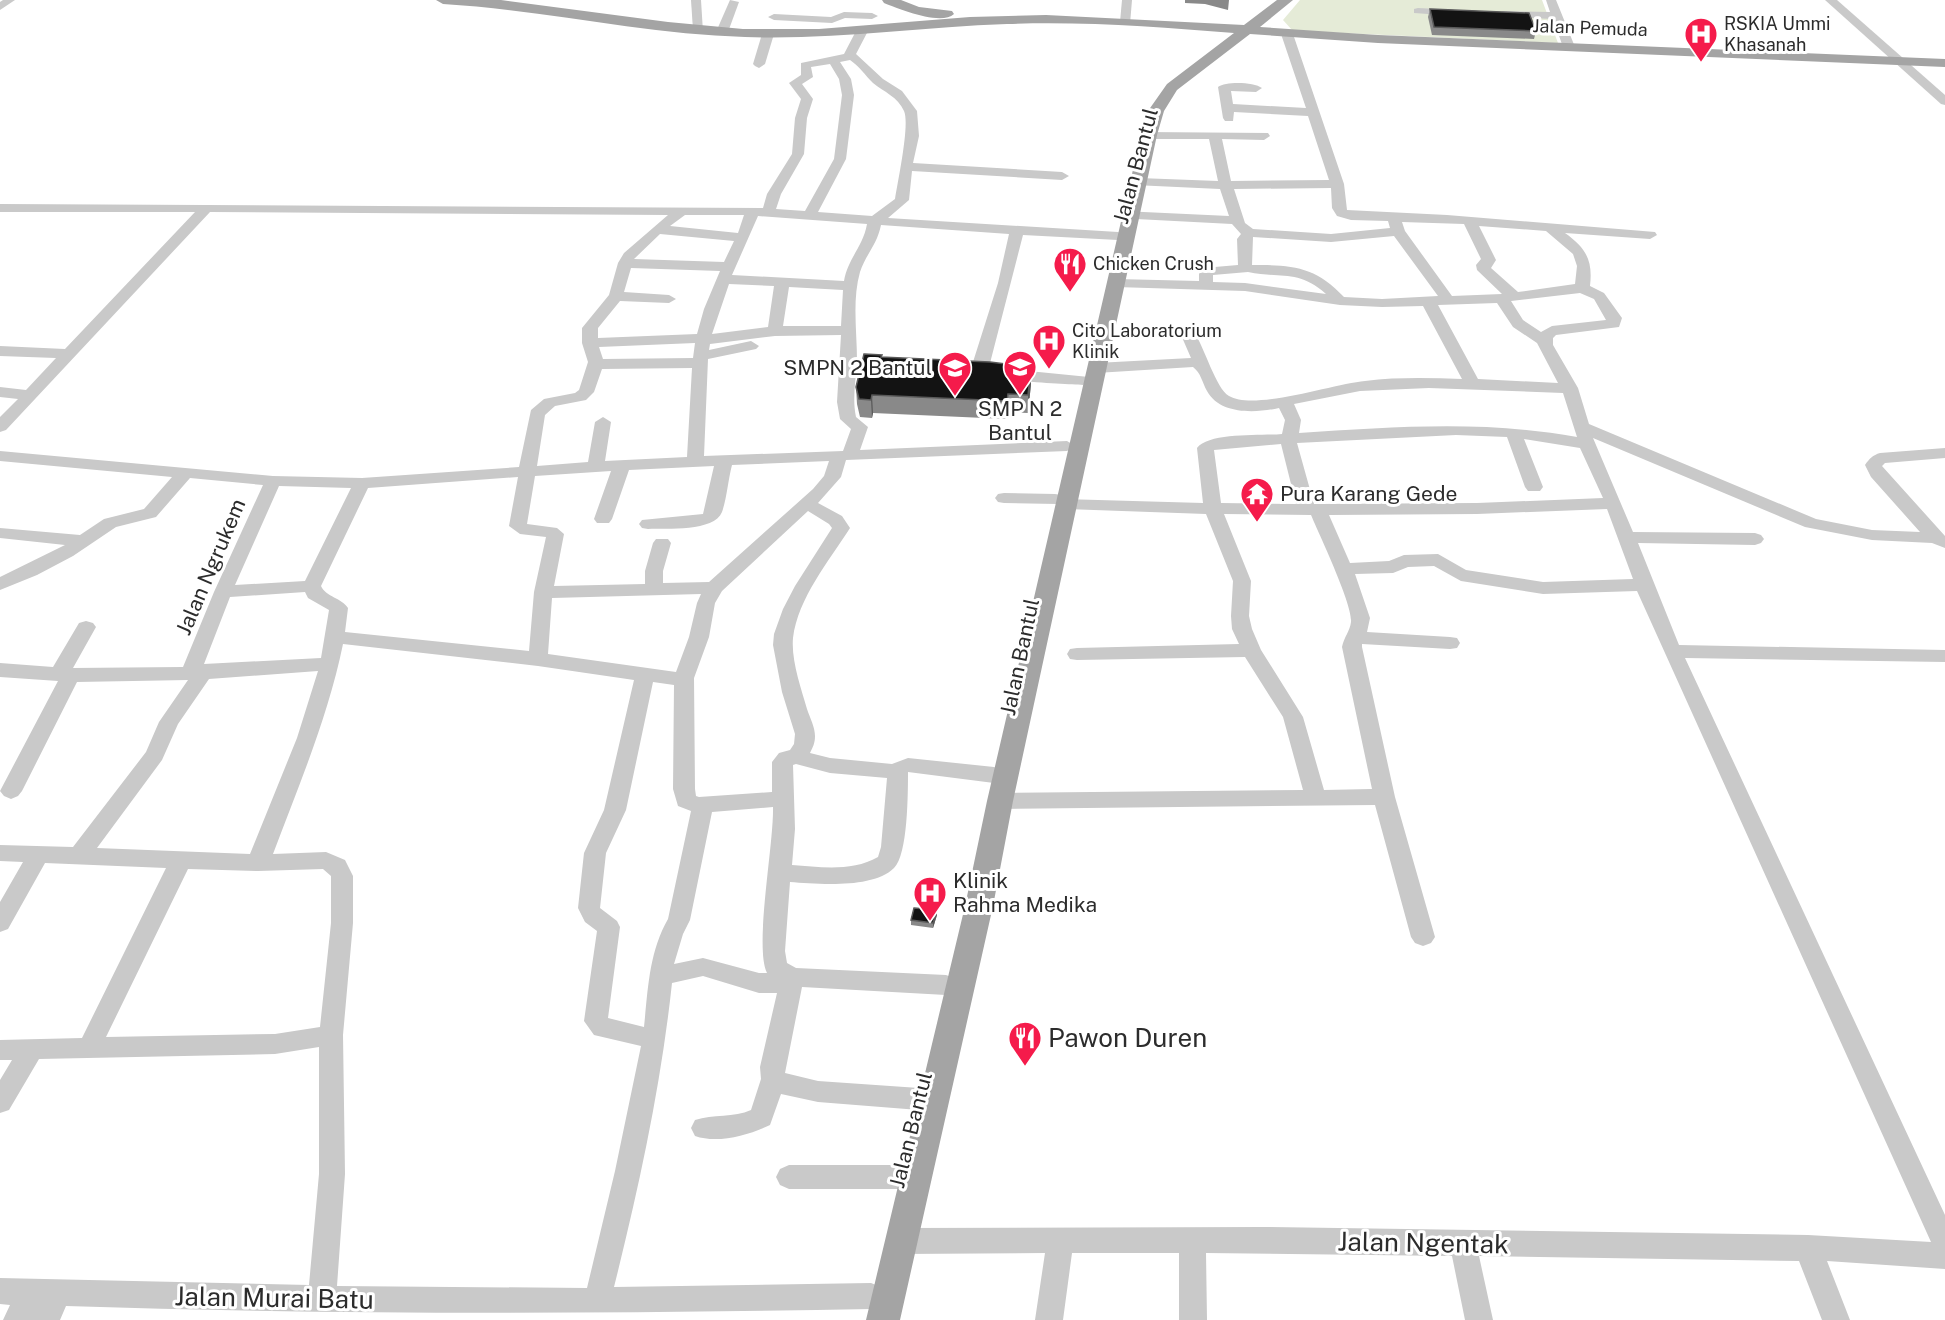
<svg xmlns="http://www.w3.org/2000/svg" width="1945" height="1320" font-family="'Public Sans',sans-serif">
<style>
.green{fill:#e5ebd7}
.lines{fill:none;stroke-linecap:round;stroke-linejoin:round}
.minor{fill:#c9c9c9;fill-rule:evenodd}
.major{fill:#a4a4a4;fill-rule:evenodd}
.wall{fill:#898989}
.shaded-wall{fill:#5a5a5a}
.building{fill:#131313;stroke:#5a5a5a;stroke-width:1.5}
.labels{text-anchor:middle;stroke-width:6;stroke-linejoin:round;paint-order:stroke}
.far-poi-label{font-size:18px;fill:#2c2c2c;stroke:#fff;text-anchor:start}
.far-street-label{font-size:18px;fill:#2c2c2c;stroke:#fff}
.street-label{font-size:21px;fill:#2c2c2c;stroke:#fff}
.poi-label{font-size:21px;fill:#2c2c2c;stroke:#fff;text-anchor:start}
.near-poi-label{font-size:26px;fill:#2c2c2c;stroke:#fff;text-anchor:start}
.near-street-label{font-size:26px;fill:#2c2c2c;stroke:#fff}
</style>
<rect width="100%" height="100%" fill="#fff"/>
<path class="green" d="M1300,0H1542L1558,43L1299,31L1292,30L1283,20Z"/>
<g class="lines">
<g class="minor">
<path d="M3,0H15L0,10V2Z"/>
<path d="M691,0H701L703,32L699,33L693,30Z"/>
<path d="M730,0L739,2L728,32L726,34H718L716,32Z"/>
<path d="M1122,0H1132L1130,24L1126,25L1120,22Z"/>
<path d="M1546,0H1556L1575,47L1573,49H1565L1563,47L1553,19L1503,17L1497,14L1503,11L1550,12Z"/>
<path d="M1825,0H1837L1945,95V105L1941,104Z"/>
<path d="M1418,8L1456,10L1462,13L1456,16L1414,13V9Z"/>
<path d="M844,12L872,13L878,16L872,19L845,18L832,23L774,20L768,17L774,14L831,17Z"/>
<path d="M862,28L868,31L856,54L883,79L902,91L917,111L919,136L913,163L1062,172L1069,176L1062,180L912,171L909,200L888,218L1118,232L1125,236L1118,240L1023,235L989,367L1089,377L1091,380L1083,385C1067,384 980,381 974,371C973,369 973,364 973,362L998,283L1009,234L881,225C877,245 866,254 860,272C852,300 857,332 857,361C856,380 852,398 856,417L868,427L860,450L1067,441L1075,446L1067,451L846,460L841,477L818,503L842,516L850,528C829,561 798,598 793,638C791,660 801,688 807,709C810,718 815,727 815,736C815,743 813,747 810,753L830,758L892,764L908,758L994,767L1001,770L1004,775L1001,780L994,783L908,772C908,792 908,855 894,868C873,889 818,884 790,882L785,951L787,963L796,968L946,975L954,978L958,985L954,992L946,995L802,987L785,1073L818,1081L919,1088L928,1091L932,1099L928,1107L919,1110L818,1102L781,1094L770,1125C749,1135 718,1144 695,1136L691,1128L695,1120C713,1114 734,1118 751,1110L761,1079L760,1067L777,993H759L703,976L672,983C661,1086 639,1187 614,1287L871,1283L881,1287L885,1296L881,1305L871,1309C602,1314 334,1315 66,1306L60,1320H32L34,1315L32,1320H3L10,1305L0,1304V1278L309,1285L319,1174V1047L275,1054L39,1059L9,1110L0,1113V1080L12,1060H0V1040L82,1038L166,868L45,863L8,929L0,932V902L23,862L0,861V845L73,847L146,752L159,722L188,680L77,682L22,791L18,796L11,799L4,796L0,791L58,681L0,677V663L53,667L79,623L86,621L93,623L96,627L73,668L183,667L214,592L263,485L190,478L156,517L116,527L73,556L37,575L0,590V577L65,545L0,538V528L80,535L104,519L144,509L172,477L0,461V451L273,476L362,478L519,467L531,410L544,399L575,393L579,390L588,362L582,343V328L609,295L618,263L624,253L668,215L210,212L6,430L0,432V417L18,399L0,397V387L26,390L56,358L0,356V346L65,349L195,212H0V204L763,208L767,194L792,154L795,118L801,99L789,83L801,75V63L844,54L856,31ZM850,60C859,66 865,75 873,83C884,92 898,97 904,111C910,124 898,180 895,199L872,216L818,212L846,159L854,95L851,79L840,62ZM830,64L839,79L842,95L834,159L805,211L776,209L781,194L804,154L807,118L813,99L802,84L813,77L811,67ZM685,215H744L738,233L670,226ZM758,216L867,224C863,247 848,258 844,281L732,275ZM660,234L734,241L724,262L634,259ZM631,268L720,271L704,309L697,334L598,338V328L620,301L669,303L676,299L669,295L624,292ZM729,284L774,286L768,327L712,334ZM789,287L843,290L841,326H783ZM841,335L837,402L840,419L851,429L843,451L704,456L708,359L756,349L759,346L751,341L709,350L710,344L775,336ZM695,343L693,358L603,359L599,347ZM692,368L687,457L605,461L611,422L603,417L595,422L588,462L537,466L545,415L555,406L586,400L594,392L602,369ZM829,461L824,476L813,489L709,582L663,583V571L671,543L668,539H656L653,543L645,571V584L554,586L564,534L557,528L527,524L535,476L611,471L594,519L597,523H609L612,519L629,470L714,466L703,514L642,520L639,524L642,528L648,529C667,528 714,532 722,512C727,498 728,480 732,465ZM518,477L509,526L520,534L546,537L534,592L529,651L345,632L348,608C342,598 326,597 321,586L368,488ZM279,486L351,488L305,581L235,585ZM808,511L829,524L832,528L795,586L783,609L774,634L773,645L782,692L795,734L794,744L790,750L779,753L772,762V792L699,797L696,796L695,789L694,678L709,637L715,603L722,591ZM305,592L308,598L329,610L321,658L204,664L230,597ZM701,594L697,603L689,637L676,672L548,654L552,598ZM343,644L538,666L634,680L604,810L584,853L578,908L585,922L597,931L584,1021L594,1035L641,1046L615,1171L587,1288L337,1286L345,1174L343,1035L353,923V876L345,860L326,852L273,854C299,785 328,717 343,644ZM318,671L297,738L250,854L97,848L162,760L178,724L209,679ZM653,682L674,685L673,789L678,806L691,811L668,919C649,952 648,989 644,1027L608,1018L620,927L617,921L600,908L606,853L626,810ZM796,764L830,773L887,778L881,847L878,857C852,872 820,867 792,865L795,829L793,765ZM773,807C774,844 754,947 767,973H759L703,958L674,964L683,934L690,920L712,812ZM188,869L258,871L323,869L331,876V923L320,1027L275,1034L106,1037Z"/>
<path d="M768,31L774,34L765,64L759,68L755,66L753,64L762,34Z"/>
<path d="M1287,31L1293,34L1344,184L1347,210L1447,215L1655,232L1657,235L1650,239L1565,233C1586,248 1593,260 1590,286L1604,293L1622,318L1619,327L1556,335L1553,338V345L1578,388L1589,424L1816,519L1872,530L1920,532L1871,477L1865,465C1869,459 1873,455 1880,453L1945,448V458L1885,463L1882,466L1945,536V548L1932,543L1872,540L1805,527L1593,438L1633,532L1755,533L1761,535L1764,539L1761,543L1755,545L1638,543L1679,645L1945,650V662L1685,658L1945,1215V1269L1827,1261L1850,1320H1822L1799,1261L1479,1256L1493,1320H1465L1452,1256L1206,1253L1207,1320H1179V1253H1072L1063,1320H1035L1045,1253L900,1254L890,1250L886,1241L890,1232L900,1228L1264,1227L1808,1235L1931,1242L1637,591L1543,594L1461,581L1434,566L1408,567L1393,573L1355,574L1370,618L1367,632L1450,637L1457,638L1460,643L1457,648L1450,649L1362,644V647L1395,797L1435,937L1431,943L1423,946L1415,943L1411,937L1375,805L1000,809L992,807L989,801L992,795L1000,793L1303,790L1283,717L1245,657L1077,660L1070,659L1067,654L1070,649L1077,648L1239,644L1232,629L1231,616L1233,581L1206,514L1066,509L1060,508L1058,504L1004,503L998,502L995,498L998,494L1004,493L1055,494L1061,495L1063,499L1203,503L1197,448C1209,432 1262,436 1282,434L1285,420L1279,408C1256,413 1220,415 1207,391C1202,382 1201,373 1193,367L1096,373L1088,368L1096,363L1191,358L1181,335L1184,332H1194C1204,346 1216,389 1229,396C1254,411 1333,384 1365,381C1397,377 1430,378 1462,379L1423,306L1382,307L1340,305L1245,291L1116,287L1109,283L1116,279L1199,281V274L1203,268L1238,265L1237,239L1241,234L1232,224L1117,218L1115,215L1122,211L1229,216L1220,189L1134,185L1132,182L1134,179L1139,178L1218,181L1209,139H1149L1143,135L1145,132L1268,133L1270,136L1264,140L1222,139L1231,181L1329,180L1308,116L1234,112L1233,121H1225L1223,118L1218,87C1226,81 1254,82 1262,88L1256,92L1231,91L1233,104L1306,108L1281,34ZM1331,188L1332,208L1337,216L1351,220L1388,221L1390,228L1331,234L1253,229L1245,223L1234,189ZM1402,222L1464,224L1481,259L1476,265L1477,270L1502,294L1452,296L1405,231ZM1479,226L1546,231L1573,254L1577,266L1575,284L1518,292L1491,268L1496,260ZM1394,236L1438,296L1382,299L1344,297C1315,266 1292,265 1252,265L1253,237L1331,242ZM1248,272C1281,279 1298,269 1326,294L1245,283L1213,282V275ZM1580,293L1594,299L1606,320L1552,326L1541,332L1523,320L1511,301ZM1497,303L1513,327L1537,343L1558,383L1478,379L1438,305ZM1429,388L1563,393L1577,437C1485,420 1392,427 1299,433L1301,420L1294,404L1360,391ZM1456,435L1507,437L1525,487L1528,491H1540L1543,487L1524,439L1580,448L1603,498L1477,503L1314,504L1297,443ZM1281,444L1296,504L1221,503L1214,450ZM1607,509L1633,579L1543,582L1466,570L1438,554L1404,555L1389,561L1350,563L1329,515L1477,514ZM1224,514L1311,515C1319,534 1353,605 1351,622C1350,631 1344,637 1342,647L1372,789L1324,790L1303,717L1261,650L1252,629L1249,616L1251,581Z"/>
<path d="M789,1165H901L910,1169L914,1177L910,1185L901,1189H789L780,1185L776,1177L780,1169Z"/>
</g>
<g class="major">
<path d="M436,0H501L668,22L743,29H819L970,17L1046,15L1244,25L1277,0H1293L1260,27L1378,35L1945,59V67L1378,43L1250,34L1177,90L1164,111L1157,135L1013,801L993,906L900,1320H866L965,906L987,801L1141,135L1148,111L1167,84L1234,33C1159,27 1083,21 1007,24C920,27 833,40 745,37C644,34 544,10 443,4Z"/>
<path d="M882,0H901L919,7L952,11L954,14C941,26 899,9 884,3Z"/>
</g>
</g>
<g class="wall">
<path d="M1185,0H1229L1228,10L1205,4L1185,3Z"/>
<path d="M1430,9L1536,31L1534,39L1432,35L1428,17Z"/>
<path d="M882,355V357L1031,384L1028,413L1007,412V419L873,413L872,418L860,417L857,404L856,387Z"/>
<path d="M937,910V915L933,928L911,925V920Z"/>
</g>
<g class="shaded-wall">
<path d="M1031,367V384L1028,413V395Z"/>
<path d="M872,395L873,413L872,418L871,400Z"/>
<path d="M937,910V915L933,928V923Z"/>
</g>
<g class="building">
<path d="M1430,9L1529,13L1536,31L1434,27Z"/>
<path d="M864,354L882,355L881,357L990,362L1031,367L1028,395L1008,394L1007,401L872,395L871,400L859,399L856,387Z"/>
<path d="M914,908L937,910L933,923L911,920Z"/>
</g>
<defs>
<g id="hospital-pin" transform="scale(1.725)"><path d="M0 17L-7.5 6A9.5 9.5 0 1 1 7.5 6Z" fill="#f51b4b" stroke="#fff"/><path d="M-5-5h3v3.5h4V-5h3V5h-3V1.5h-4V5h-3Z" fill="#fff"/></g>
<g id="restaurant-pin" transform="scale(1.725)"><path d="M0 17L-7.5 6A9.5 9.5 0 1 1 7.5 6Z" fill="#f51b4b" stroke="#fff"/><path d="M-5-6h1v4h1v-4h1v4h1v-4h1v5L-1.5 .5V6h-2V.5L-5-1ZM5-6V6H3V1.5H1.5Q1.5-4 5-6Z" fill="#fff"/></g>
<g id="school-pin" transform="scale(1.725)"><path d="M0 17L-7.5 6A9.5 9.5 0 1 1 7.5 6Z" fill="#f51b4b" stroke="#fff"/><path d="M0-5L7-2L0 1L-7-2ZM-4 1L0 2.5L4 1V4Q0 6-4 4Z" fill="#fff"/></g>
<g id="temple-pin" transform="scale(1.725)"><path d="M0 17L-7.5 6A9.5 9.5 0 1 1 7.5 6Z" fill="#f51b4b" stroke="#fff"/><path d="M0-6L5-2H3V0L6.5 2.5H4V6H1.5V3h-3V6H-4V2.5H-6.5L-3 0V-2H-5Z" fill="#fff"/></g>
</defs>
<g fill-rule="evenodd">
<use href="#hospital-pin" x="1701" y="34"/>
<use href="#restaurant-pin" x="1070" y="264"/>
<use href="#hospital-pin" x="1049" y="341"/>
<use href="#school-pin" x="1020" y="367"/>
<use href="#school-pin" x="955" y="368"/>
<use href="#temple-pin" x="1257" y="494"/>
<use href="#hospital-pin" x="930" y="893"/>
<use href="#restaurant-pin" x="1025" y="1038"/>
</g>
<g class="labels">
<g class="far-poi-label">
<text x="1724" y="30">RSKIA Ummi<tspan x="1724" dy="21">Khasanah</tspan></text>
<text x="1093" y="270">Chicken Crush</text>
<text x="1072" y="337">Cito Laboratorium<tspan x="1072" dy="21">Klinik</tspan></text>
</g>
<g class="far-street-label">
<text transform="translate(1590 28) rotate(2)" y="6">Jalan Pemuda</text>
</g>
<g class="street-label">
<text transform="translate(1136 166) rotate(-75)" y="7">Jalan Bantul</text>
<text transform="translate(211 567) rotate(-67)" y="7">Jalan Ngrukem</text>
<text transform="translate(1020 657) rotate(-78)" y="7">Jalan Bantul</text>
<text transform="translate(911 1130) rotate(-76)" y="7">Jalan Bantul</text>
</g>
<g class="poi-label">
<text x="932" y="375" text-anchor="end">SMPN 2 Bantul</text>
<text x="1020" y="416" text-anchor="middle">SMP N 2<tspan x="1020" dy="24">Bantul</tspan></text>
<text x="1280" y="501">Pura Karang Gede</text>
<text x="953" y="888">Klinik<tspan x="953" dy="24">Rahma Medika</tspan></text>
</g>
<g class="near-poi-label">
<text x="1048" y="1047">Pawon Duren</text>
</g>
<g class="near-street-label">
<text transform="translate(1423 1243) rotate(1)" y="9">Jalan Ngentak</text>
<text transform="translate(274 1298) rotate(1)" y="9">Jalan Murai Batu</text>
</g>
</g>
</svg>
